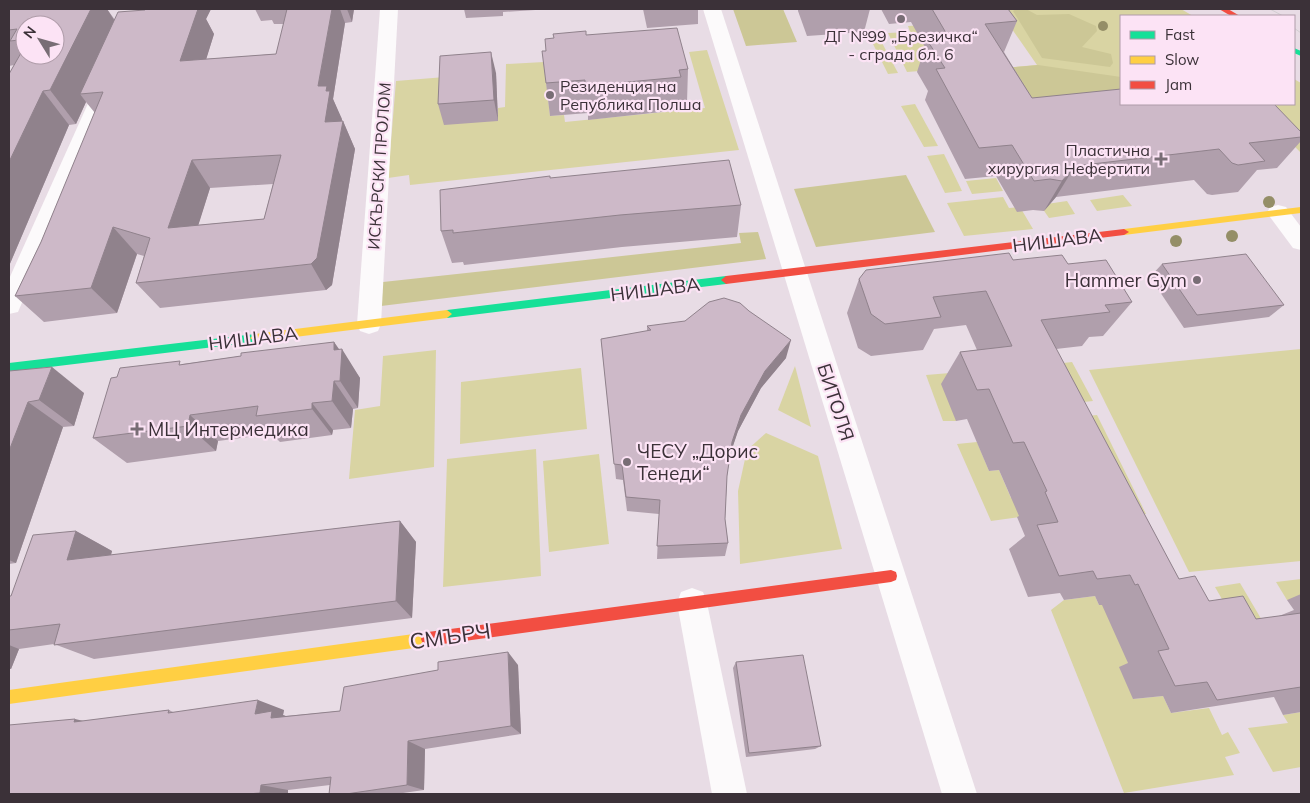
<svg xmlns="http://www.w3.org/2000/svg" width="1310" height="803" font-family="Mulish,sans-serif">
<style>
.green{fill:#d9d4a3}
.forest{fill:#ccc796}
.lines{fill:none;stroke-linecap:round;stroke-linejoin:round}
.street{fill:#fcfafb;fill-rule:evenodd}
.fast{fill:#16e098;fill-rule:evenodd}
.slow{fill:#ffcf43;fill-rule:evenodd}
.jam{fill:#f24e42;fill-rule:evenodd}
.tram{stroke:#d2ced1;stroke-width:1}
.tree{fill:#948e67}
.wall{fill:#b09fac;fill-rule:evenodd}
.shaded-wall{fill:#90828c}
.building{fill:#cdb9c8;stroke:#90828c;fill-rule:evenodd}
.poi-dot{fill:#786d75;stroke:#fce3f5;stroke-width:2}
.labels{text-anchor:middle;stroke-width:4.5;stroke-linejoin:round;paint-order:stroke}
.far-poi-label{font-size:16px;fill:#3b3138;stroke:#fce3f5}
.far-street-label{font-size:16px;fill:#3b3138;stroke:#fce3f5}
.street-label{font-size:19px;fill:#3b3138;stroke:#fce3f5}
.poi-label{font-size:19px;fill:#3b3138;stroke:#fce3f5;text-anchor:start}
.near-street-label{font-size:22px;fill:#3b3138;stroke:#fce3f5}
</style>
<rect width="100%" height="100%" fill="#e8dce5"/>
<g class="green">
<path d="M998,9H1181L1193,16H1121V99L1003,68L1037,65Z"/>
<path d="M925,25L917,32L929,53L945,69L907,72L888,33L910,32L908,26Z"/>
<path d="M881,41L898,73L888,74L872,42Z"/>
<path d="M707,50L739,150L410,185L409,175L388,178L396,81L445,77L498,121V108L505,107L506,64L544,62L550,116L564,115L565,122L705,108L689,52Z"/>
<path d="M1294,79L1301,83V153L1267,118L1166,104H1294Z"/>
<path d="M915,104L938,146L924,147L901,106Z"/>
<path d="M944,154L962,191L945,193L927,156Z"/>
<path d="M996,178L1003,191L972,194L966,181Z"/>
<path d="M1123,195L1132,206L1097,211L1090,200Z"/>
<path d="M1003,197L1009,208L1020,207L1033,229L964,236L947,203Z"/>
<path d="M1067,201L1075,214L1049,218L1040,205Z"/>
<path d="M1301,349V561L1189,572L1089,370Z"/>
<path d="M436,350L434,467L349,479L355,410L380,406L383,356Z"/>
<path d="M1072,362L1093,401L1065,404L1046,365Z"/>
<path d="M795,366L811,427L778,410Z"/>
<path d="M581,368L587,429L460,444L461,382Z"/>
<path d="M986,370L956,421H943L926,375Z"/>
<path d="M1097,415L1146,514L1126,516L1078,417Z"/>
<path d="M766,433L818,456L842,549L740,564L738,491L747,450Z"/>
<path d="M977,442L989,471L999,470L1011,498H1018L1026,516L991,521L957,444Z"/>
<path d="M536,449L541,576L443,587L447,459Z"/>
<path d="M599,454L609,544L549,552L543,461Z"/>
<path d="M1301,579V598L1287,600L1276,582Z"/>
<path d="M1240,583L1263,622L1242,634L1215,587Z"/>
<path d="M1095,596L1099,605L1109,604L1129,666L1133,699L1163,696L1171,713L1209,708L1222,735L1228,732L1240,753L1225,757L1234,775L1124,793L1051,610L1064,600Z"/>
<path d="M1301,712V767L1273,772L1248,728L1288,723L1283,715Z"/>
</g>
<g class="forest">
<path d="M733,9H783L797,42L746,46Z"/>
<path d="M1016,9H1026L1037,15L1069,14L1096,26L1097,31L1082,47L1111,54L1113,63L1110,67L1042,58L1013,11Z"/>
<path d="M1038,65L1121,77V99L1030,105L1003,68Z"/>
<path d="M906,175L935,232L816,247L794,189Z"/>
<path d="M758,232L766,259L381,306L383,282L741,243L739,233Z"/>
</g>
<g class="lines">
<g class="street">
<path d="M380,9H398L381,324L378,331L369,334L360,331L357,324Z"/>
<path d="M703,9H721L977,794H942Z"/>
<path d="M108,73L115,75L117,79L21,305L18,312L9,314V279L99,79L101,75Z"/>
<path d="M1278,205L1286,207L1301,227V250L1293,248L1267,213L1270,207Z"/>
<path d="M692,588L703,592L707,603L747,794H712L677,603L681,592Z"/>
</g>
<g class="fast">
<path d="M1294,48L1301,51V56L1294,53Z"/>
<path d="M726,276L731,280L726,284L447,318L442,314L447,310Z"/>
<path d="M255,334L260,338L255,342L9,372V363Z"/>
</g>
<g class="slow">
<path d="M1301,207V213L1124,235L1119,232L1124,229Z"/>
<path d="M447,310L452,314L447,318L255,342L250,338L255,334Z"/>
<path d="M428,632L433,634L435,639L433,644L428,646L9,704V690Z"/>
</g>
<g class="jam">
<path d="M1219,9H1228L1240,16H1231Z"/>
<path d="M1124,229L1129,232L1124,235L726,284L721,280L726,276Z"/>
<path d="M891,570L896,572L897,576L896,580L891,582L428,646L423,644L421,639L423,634L428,632Z"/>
</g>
<g class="tram">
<path d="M1270,9L1283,16"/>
<path d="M1294,28L1301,33"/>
</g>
</g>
<g class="tree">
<circle cx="1103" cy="26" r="5"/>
<circle cx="1269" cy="202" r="6"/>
<circle cx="1232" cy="236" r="6"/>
<circle cx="1176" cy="241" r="6"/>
</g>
<g class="wall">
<path d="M9,9H107L115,20L145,10L146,9H211L206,19L214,34L206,59L276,54L284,24H274L272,20L261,21L255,9H354L352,22L345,23L333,99L342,121H343L355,149L332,285L326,290L160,308L136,283L144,256L137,254L117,313L44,322L15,296L41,242L95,113L86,102L76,124L69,125L9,266V74L14,65L9,66ZM25,25L55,55H25ZM273,184L264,219L198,225L210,188Z"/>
<path d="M464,9H551L503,12V16L466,18Z"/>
<path d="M643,9H698V24L647,28Z"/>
<path d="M798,9H870L864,32L807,36L798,11Z"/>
<path d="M881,9H1008L1017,21L1004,52L1032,98L1301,132V141L1277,168L1257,170L1238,192L1212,195L1207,194L1194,180L1056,197L1044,211L1033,210L1017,212L996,176L965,179L925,100L928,91L917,72L925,47L911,22L889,24Z"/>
<path d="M586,35L688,69L687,102L680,103V110L588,120V113L550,116L546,83V51Z"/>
<path d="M496,73L498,121L444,125L438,104Z"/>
<path d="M550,178L741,205L737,237L622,247L464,265L463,262L452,263L441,231Z"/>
<path d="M1013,260L1068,264L1132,302L1103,336L1089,337L1082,346L1056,349L1179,579L1209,601L1256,619L1279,616L1294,610L1287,600L1301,594V712L1283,715L1274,697L1171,713L1163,696L1133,699L1119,667L1128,663L1102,605H1099L1095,596L1064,600L1060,593L1028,597L1009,549L1025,536L1017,517L1019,516L999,470L989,471L967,419L956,421L941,384L960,352L977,350L966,325L934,329L923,350L871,356L858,348L847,313L859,279Z"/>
<path d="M1162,264L1284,305L1269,317L1184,328L1150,277Z"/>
<path d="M647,326L786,358L761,388L738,431L730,454L727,476L725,519L728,543L725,556L657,559L659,514L627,511L623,480L616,479L601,339L647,331Z"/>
<path d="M334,342L360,378L358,408L353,409L351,428L333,430L332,435L280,442L272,434L218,441L216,451L127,463L93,438L183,364L241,356Z"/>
<path d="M9,371L84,393L74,426L63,427L16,563L9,564Z"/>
<path d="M400,521L416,542L412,618L94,659L54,644L19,649L11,669H9V596H11L76,531L112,551L111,555Z"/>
<path d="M736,662L821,746L815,749L746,757L733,668Z"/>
<path d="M518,665L521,734L425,749L424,790L396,794H329L330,785L288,790V794H9L84,721L169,710L173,712L284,710L283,715L286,716L340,711Z"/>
</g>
<g class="shaded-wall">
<path d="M86,9H107L116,23L80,94L86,102L76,124L50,90Z"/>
<path d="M186,9H211L206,19L214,34L197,89L180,61Z"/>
<path d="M332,9H340L345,23L333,99L342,119L338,148L343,121L355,149L332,285L326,290L311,264L325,122L318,86Z"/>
<path d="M347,9H354L352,22Z"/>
<path d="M491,52L496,73L498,121L494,100Z"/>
<path d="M43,91L69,125L9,266V162Z"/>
<path d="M192,160L210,188L189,255L168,228Z"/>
<path d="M1075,166L1056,197L1044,211L1062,181Z"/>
<path d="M113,227L137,254L117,313L91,288Z"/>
<path d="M791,340L786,358L761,388L738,431L729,458L732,442L741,415L765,371Z"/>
<path d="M334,342L342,354V349L360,378L358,408L340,381L334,350Z"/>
<path d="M52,367L84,393L74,426L39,400Z"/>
<path d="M334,381L353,409L351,428L332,401Z"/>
<path d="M28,402L63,427L16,563L9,560V451Z"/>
<path d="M312,403L333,430L332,435L312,409Z"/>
<path d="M190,415L218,441L216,451L188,426Z"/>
<path d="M400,521L416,542L412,618L396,601Z"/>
<path d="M76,531L112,551L104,579L67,560Z"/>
<path d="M9,645L19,649L11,669L9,668Z"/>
<path d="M508,652L518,665L521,734L511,726Z"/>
<path d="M258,700L284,710L283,715L298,721L282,723L255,714Z"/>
<path d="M75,719L114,728L74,722Z"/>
<path d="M408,741L425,749L424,790L407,785Z"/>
<path d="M261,785L288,790V794H270L260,793Z"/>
</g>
<g class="building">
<path d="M9,9H91L50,90L43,91L9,162V74L25,46V55H55V25H25V43L17,44L19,40L10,41L17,29L9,30Z"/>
<path d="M146,9H198L180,61L276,54L287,9H332L318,86H327L326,91H330L325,122L343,121L317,258L311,264L136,283L150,238L113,227L91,288L15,296L41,242L103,92L80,94L118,12L145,10ZM281,155L264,219L168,228L192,160Z"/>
<path d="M932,9H1008L1017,21L985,24L1032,98L1121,89V104H1274L1301,132V137L1249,143L1265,161L1238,165L1232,163L1219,149L1075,166L1062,181L1050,179L1034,181L1012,145L979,148L936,69L945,68L927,40L949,38Z"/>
<path d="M677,28L688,69L679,70L681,77L585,86V80L546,83L542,51H546L545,39L554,38L553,34L586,31V35Z"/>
<path d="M491,52L494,100L438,104L440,56Z"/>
<path d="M729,160L741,205L620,215L453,233V230L441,231L440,190L550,176V178Z"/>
<path d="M1009,253L1013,260L1062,255L1068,264L1106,260L1132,302L1105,305L1110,312L1041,320L1179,579L1195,576L1209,601L1243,596L1256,619L1301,613V687L1217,700L1207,682L1175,686L1158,651L1169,649L1138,584L1135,585L1130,575L1097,579L1093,571L1059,576L1037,525L1058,522L1045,492L1047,491L1024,442L1013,443L989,389L977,390L960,352L1012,346L986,291L933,297L941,317L885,324L871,314L859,279L866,270Z"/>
<path d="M1246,254L1284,305L1197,315L1162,264Z"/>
<path d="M724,298L740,303L749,311L791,340L765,371L741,415L732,442L727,476L725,519L728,543L657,546L660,500L626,497L622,465L614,464L601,339L651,330L647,326L685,321L709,302Z"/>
<path d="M334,342V350L342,349L340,381H334L332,401L312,403V409L256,416L258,406L190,415L188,426L93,438L111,378L117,377L120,368L180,361L179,365L241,356V353Z"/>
<path d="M52,367L39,400L28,402L9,451V371Z"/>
<path d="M400,521L396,601L54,645L60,624L9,630V596H11L33,535L76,531L67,560Z"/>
<path d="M508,652L511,726L408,741L407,785L346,794H329L331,777L261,785L260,793L247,794H9V725L75,719L74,722L169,710L168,713L258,700L255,714L272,711L271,718L340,711L344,687L438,670V662Z"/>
<path d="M803,655L821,746L749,753L736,662Z"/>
</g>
<g class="poi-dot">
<circle cx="901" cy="19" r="5"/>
<circle cx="550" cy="95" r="5"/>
<path d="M1158.5 151.5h5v5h5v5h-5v5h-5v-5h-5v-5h5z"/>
<circle cx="1197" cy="280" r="5"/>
<path d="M134.5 421.5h5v5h5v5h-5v5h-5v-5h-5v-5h5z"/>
<circle cx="627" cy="462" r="5"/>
</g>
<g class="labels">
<g class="far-poi-label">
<text x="901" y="42">ДГ №99 „Брезичка“<tspan x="901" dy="18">- сграда бл. 6</tspan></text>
<text x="560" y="92" text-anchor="start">Резиденция на<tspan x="560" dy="18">Република Полша</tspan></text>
<text x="1150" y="156" text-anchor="end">Пластична<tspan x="1150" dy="18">хирургия Нефертити</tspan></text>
</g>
<g class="far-street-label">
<text transform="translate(379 166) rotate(-86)" y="6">ИСКЪРСКИ ПРОЛОМ</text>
</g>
<g class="street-label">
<text transform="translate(1057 240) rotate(-7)" y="7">НИШАВА</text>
<text transform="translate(655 289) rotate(-7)" y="7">НИШАВА</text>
<text transform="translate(253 338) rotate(-7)" y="7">НИШАВА</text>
<text transform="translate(836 402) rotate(72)" y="7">БИТОЛЯ</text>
</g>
<g class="poi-label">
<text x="1187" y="287" text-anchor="end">Hammer Gym</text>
<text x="148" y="436">МЦ Интермедика</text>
<text x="637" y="458">ЧЕСУ „Дорис<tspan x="637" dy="22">Тенеди“</tspan></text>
</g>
<g class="near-street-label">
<text transform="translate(450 636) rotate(-8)" y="8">СМЪРЧ</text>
</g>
</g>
<rect width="1310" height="803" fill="none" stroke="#3b3138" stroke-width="20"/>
<rect x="1120" y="15" width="175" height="90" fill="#fce3f5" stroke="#af9ca9"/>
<rect x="1130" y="31" width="25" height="8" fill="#16e098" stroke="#af9ca9"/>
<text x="1165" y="40" font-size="15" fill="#3b3138">Fast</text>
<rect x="1130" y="56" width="25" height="8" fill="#ffcf43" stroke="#af9ca9"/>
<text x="1165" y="65" font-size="15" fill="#3b3138">Slow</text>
<rect x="1130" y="81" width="25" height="8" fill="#f24e42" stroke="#af9ca9"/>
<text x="1165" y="90" font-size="15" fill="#3b3138">Jam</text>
<g transform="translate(40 40) rotate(307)"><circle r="24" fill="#fce3f5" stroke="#af9ca9"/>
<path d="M0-4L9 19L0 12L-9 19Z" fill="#786d75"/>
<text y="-8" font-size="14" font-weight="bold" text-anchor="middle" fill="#3b3138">N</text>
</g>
</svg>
